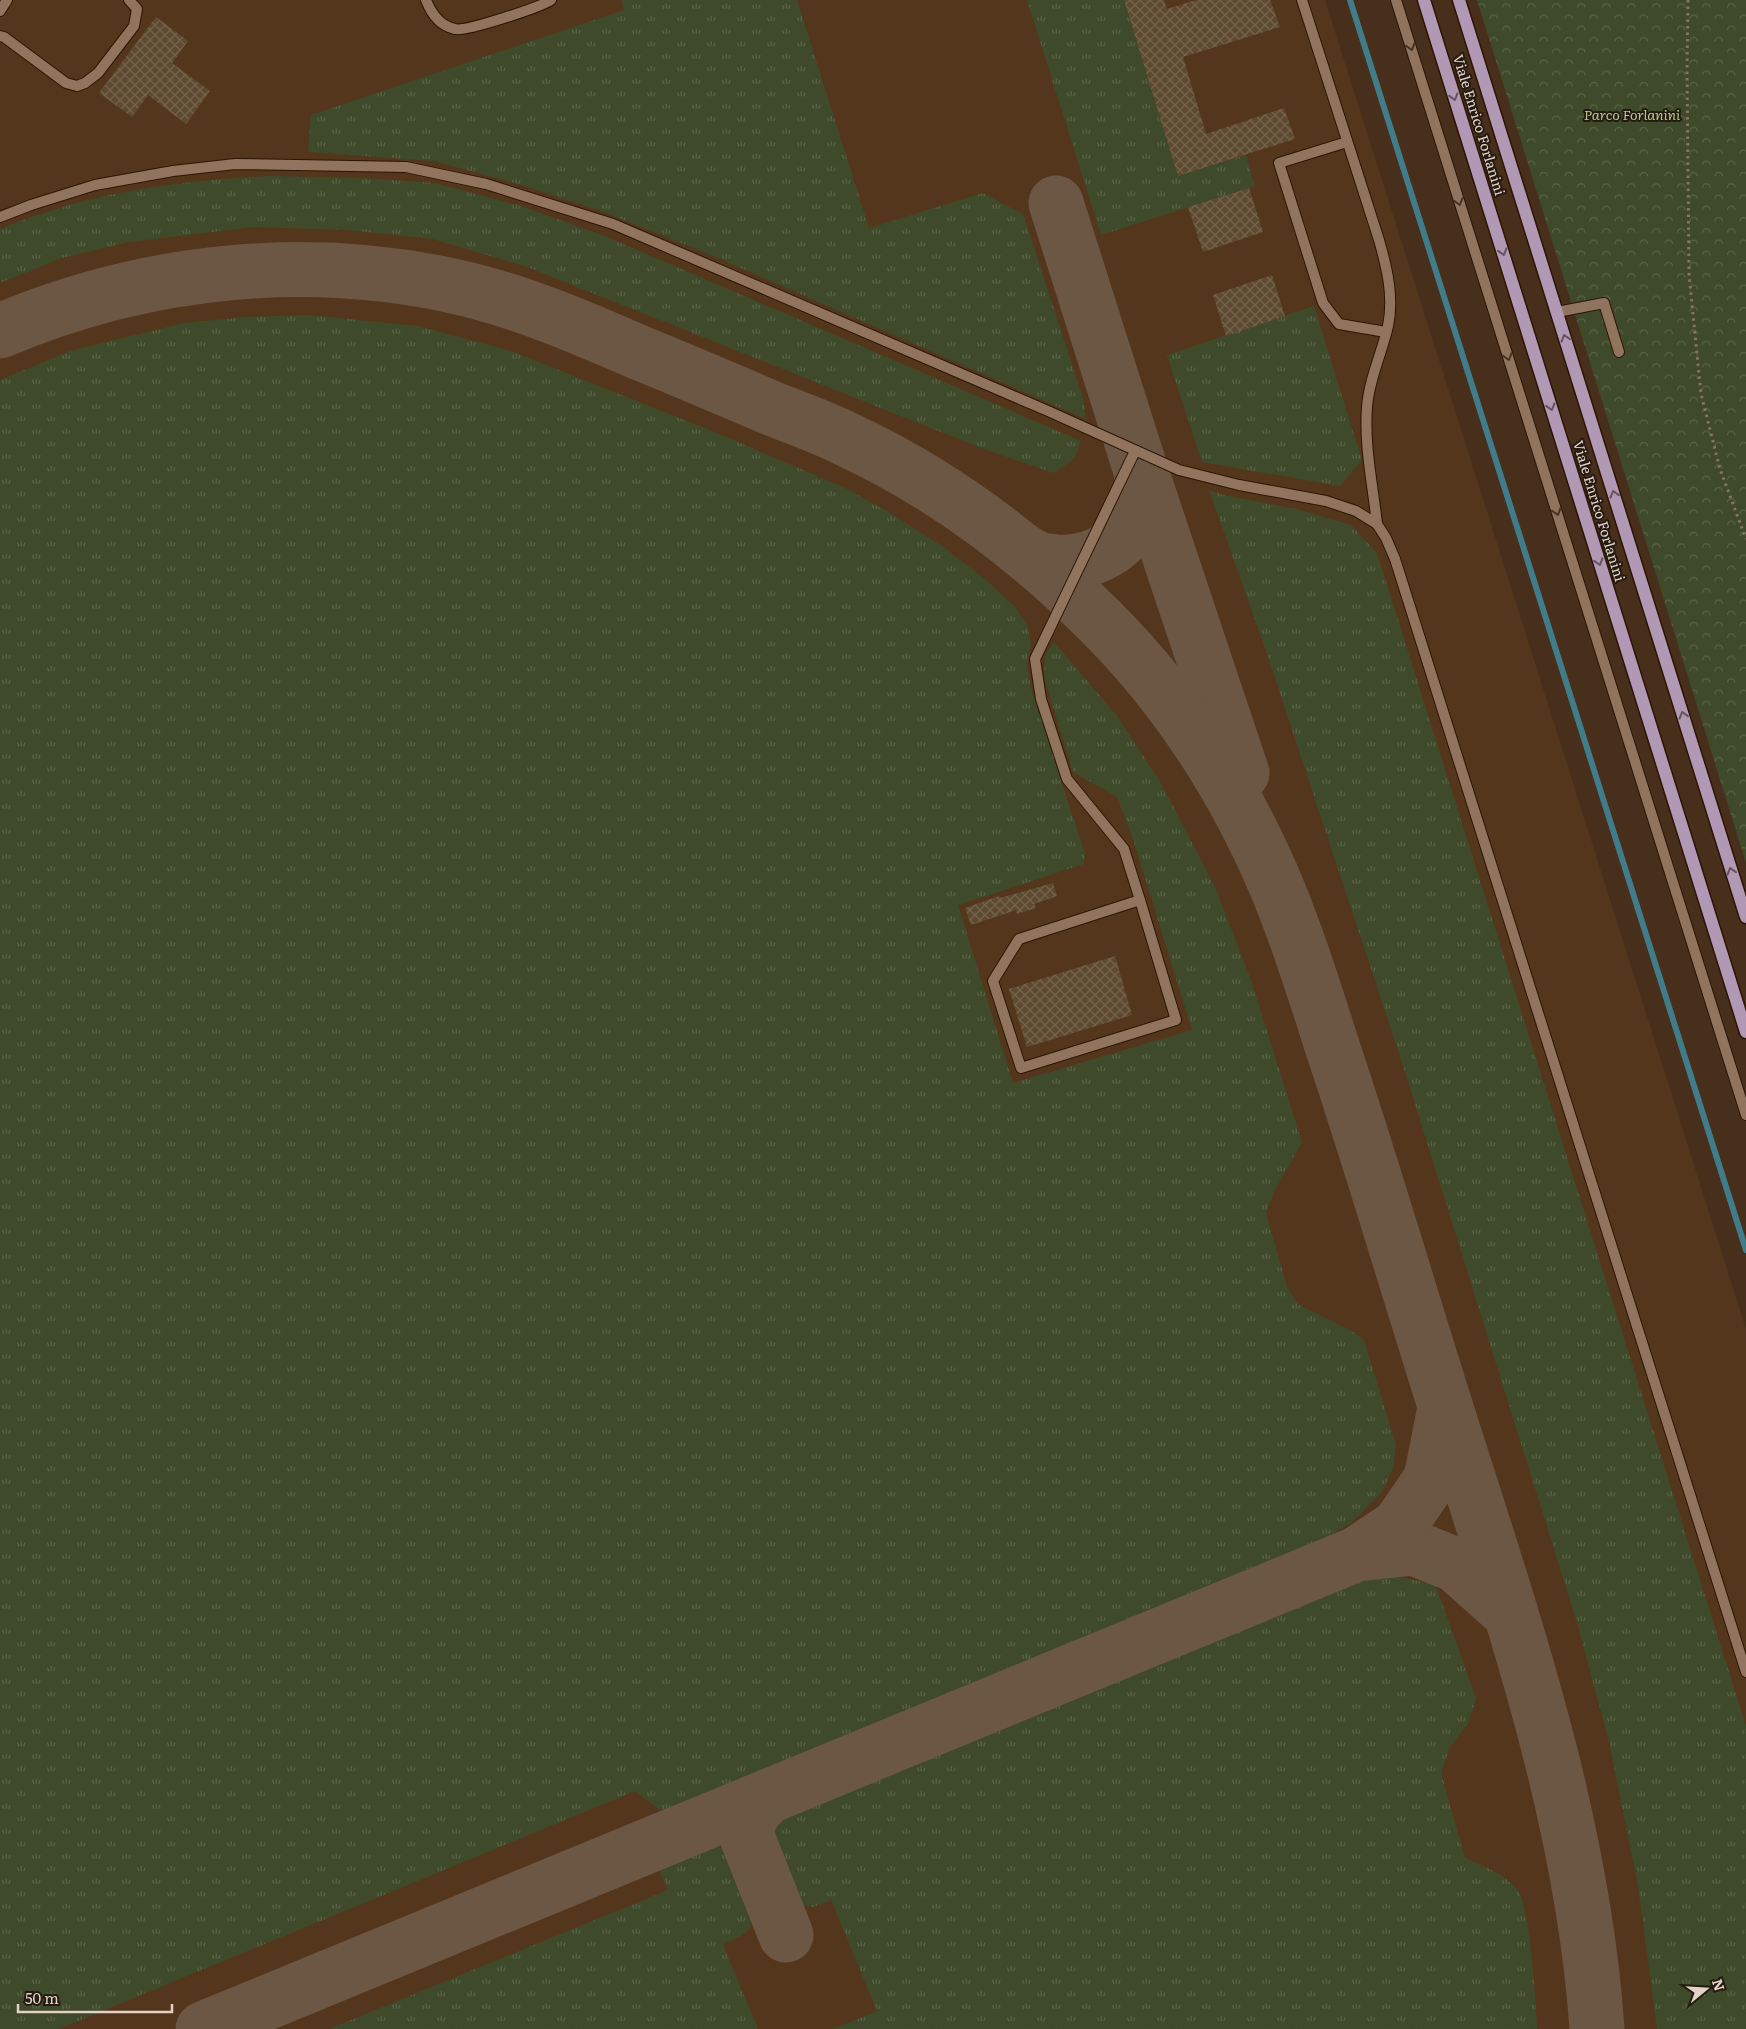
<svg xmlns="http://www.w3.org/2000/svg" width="1746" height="2029" font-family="Literata,serif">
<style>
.built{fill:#54361d}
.grass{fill:url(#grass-tufts)}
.park{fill:url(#park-crowns)}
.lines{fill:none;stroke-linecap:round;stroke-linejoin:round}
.stream{stroke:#417c8a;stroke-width:6}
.taxiway{stroke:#6c5644;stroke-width:55}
.building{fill:url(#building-cross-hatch)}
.lane-casing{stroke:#2c1603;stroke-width:12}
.primary-casing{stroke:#2c1603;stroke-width:15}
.path{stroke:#887363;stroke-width:3;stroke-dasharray:2.5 4;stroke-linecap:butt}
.lane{stroke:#90745e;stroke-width:10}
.primary{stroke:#b199b6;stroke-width:12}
.oneway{stroke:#453528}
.oneway2{stroke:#64535b}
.labels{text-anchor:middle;stroke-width:4;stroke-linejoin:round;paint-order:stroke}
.park-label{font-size:14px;font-style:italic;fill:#b1cb86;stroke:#251a11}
.street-label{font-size:14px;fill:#e2d2c6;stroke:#251a11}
</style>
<defs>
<pattern id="grass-tufts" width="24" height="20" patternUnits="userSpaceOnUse" patternTransform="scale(1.25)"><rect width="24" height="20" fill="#3e4a29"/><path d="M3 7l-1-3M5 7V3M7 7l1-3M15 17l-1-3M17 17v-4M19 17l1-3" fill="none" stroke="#5a6347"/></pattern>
<pattern id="park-crowns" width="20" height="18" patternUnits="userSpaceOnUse" patternTransform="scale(1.25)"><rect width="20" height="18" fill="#3e4a29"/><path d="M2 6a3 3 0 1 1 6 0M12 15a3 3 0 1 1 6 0" fill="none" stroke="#5a6347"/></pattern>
<pattern id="building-cross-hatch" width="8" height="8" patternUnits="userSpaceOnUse" patternTransform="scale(1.25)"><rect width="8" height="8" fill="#5d4a30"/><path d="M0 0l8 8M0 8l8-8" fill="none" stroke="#74634c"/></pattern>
</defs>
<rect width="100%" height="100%" fill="#472f1b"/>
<path class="built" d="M0,0H1325L1746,1329V2029H0Z"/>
<g class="grass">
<path d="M621,0H797L869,228L983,193L1023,214L1083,398L1086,419L718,258L604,212L518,184L434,161L308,152L311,115L624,10Z"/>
<path d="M1027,0H1124L1179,175L1246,155L1255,186L1101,235Z"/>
<path d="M270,176L363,178L435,183L518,205L605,236L1081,441L1075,458L1054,473L981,448L527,267L433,239L348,230L254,227L129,242L62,258L0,283V229C90,192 174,181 270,176Z"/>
<path d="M1314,306L1362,460L1340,486L1202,462L1167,355Z"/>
<path d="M309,315L418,326L511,351L722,435L847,489L887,511L942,546L986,580L1015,607L1028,626L1031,644L1027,663L1031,688L1085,854L1084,864L958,905L1013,1083L1192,1030L1134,842L1117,797L1073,772L1044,677L1045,655L1054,642L1117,716L1162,785L1214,885L1251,980L1302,1142L1274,1192L1266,1213L1287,1287L1298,1304L1355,1333L1364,1340L1396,1445L1393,1468L1382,1492L1351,1523L1314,1546L671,1808L661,1811L635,1791L59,2029H0V380L70,351L184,323L247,317Z"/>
<path d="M1209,490L1224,495L1297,509L1351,525L1377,553L1746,1726V2029H1657L1638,1886L1609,1742L1578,1626L1401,1059L1264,645Z"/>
<path d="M1398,1577L1435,1584L1476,1698L1469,1722L1450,1747L1441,1773L1465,1858C1483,1866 1505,1874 1517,1889C1530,1904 1536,2005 1537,2029H833L877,2011L831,1900C821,1904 809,1912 800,1902L773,1832V1825L777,1818L1336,1587L1366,1578Z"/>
<path d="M711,1847H720L726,1851L751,1919C753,1935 734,1938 723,1945L758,2029H329L668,1890L659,1870Z"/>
</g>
<path class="park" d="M1477,0H1746V863Z"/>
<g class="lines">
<path class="stream" d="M1350,0L1746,1250"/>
<g class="taxiway">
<path d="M1056,203L1141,471L1242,773"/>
<path d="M0,331C146,269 311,252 466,289C528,304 587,330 645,355C687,372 729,390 771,408C796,418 822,427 846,439C941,483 1026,547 1099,620C1186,706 1252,815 1293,929C1309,972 1322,1015 1336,1058C1372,1166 1404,1275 1438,1383C1504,1594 1582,1807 1597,2029"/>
<path d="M1020,549C1026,553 1033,557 1040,560C1045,561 1051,561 1056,562C1097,565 1136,540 1144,498C1145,490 1142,479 1141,471"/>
<path d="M1357,1554L1414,1548L1456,1565L1511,1614"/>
<path d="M768,1797C754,1809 747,1818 747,1837L786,1935"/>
<path d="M203,2029L1357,1554L1399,1526L1431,1479L1445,1408"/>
</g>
</g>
<g class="building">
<path d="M1124,0H1164L1167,9L1196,0H1270L1280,27L1183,57L1206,134L1284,108L1295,139L1178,176Z"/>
<path d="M156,17L188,41L172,63L210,91L186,124L148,95L132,117L99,93Z"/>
<path d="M1249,188L1263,232L1203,252L1188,207Z"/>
<path d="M1272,275L1285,316L1226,336L1213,295Z"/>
<path d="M1053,883L1057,896L1034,904L1036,908L1017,914L1016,910L971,925L965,908L999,896L1000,898Z"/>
<path d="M1115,956L1132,1015L1027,1047L1009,989Z"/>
</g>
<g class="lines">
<g class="lane-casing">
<g id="lane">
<path d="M426,0C431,13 440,26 455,29C465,32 541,7 551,0"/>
<path d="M1302,0L1379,240C1387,268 1394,297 1388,326C1382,353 1369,379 1367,407C1364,446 1373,486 1377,524"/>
<path d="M1396,0L1746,1115"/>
<path d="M0,11L7,0"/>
<path d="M0,36L4,37L66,83L77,86L85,83L98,73L134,26L137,9L129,0"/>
<path d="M1347,142L1279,163L1323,303L1339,324L1386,332"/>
<path d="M0,217L31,205L95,185L173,171L235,164L406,167L486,184L613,224L1048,411L1179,470L1239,485L1326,501L1356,511L1377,524L1386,538L1395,559L1746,1672"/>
<path d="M1557,312L1604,303L1619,352"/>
<path d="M1135,451L1035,659L1041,699L1067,779L1124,849L1140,900L1019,939L993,981L1021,1068L1176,1020L1140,900"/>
</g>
</g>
<g class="primary-casing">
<g id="primary">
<path d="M1424,0L1746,1032"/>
<path d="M1459,0L1746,917"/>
</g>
</g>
<path class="path" d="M1688,0L1687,70L1689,274L1701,394L1720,469L1746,539"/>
<use href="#lane" class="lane"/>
<use href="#primary" class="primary"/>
</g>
<defs><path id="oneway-chevron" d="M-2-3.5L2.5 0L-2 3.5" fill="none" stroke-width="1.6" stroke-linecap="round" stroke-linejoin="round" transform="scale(1.25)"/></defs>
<g class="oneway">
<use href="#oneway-chevron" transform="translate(1411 47) rotate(73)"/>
<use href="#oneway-chevron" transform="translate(1459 202) rotate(73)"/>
<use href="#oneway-chevron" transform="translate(1508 357) rotate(73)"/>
<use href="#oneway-chevron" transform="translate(1557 512) rotate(73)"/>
</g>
<g class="oneway2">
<use href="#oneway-chevron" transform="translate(1454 97) rotate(73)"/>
<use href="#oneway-chevron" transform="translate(1503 252) rotate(73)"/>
<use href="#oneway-chevron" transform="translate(1565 338) rotate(-107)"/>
<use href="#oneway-chevron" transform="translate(1551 407) rotate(73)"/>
<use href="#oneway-chevron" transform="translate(1614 494) rotate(-107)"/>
<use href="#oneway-chevron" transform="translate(1599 562) rotate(73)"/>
<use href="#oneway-chevron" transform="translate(1683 715) rotate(-107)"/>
<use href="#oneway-chevron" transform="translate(1731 871) rotate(-107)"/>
</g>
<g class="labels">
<g class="park-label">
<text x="1632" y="120">Parco Forlanini</text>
</g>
<g class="street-label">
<text transform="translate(1479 125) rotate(73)" y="5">Viale Enrico Forlanini</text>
<text transform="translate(1599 511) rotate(73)" y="5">Viale Enrico Forlanini</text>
</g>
</g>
<g transform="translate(1706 1989) rotate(72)" stroke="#251a11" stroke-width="4" paint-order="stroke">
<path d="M0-4L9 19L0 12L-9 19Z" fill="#e2d2c6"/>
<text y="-8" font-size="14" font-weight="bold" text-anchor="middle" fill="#e2d2c6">N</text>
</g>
<path d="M18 2004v8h154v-8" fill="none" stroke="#e2d2c6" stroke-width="2.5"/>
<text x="25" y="2004" font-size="15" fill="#e2d2c6" stroke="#251a11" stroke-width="4" paint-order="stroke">50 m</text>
</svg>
